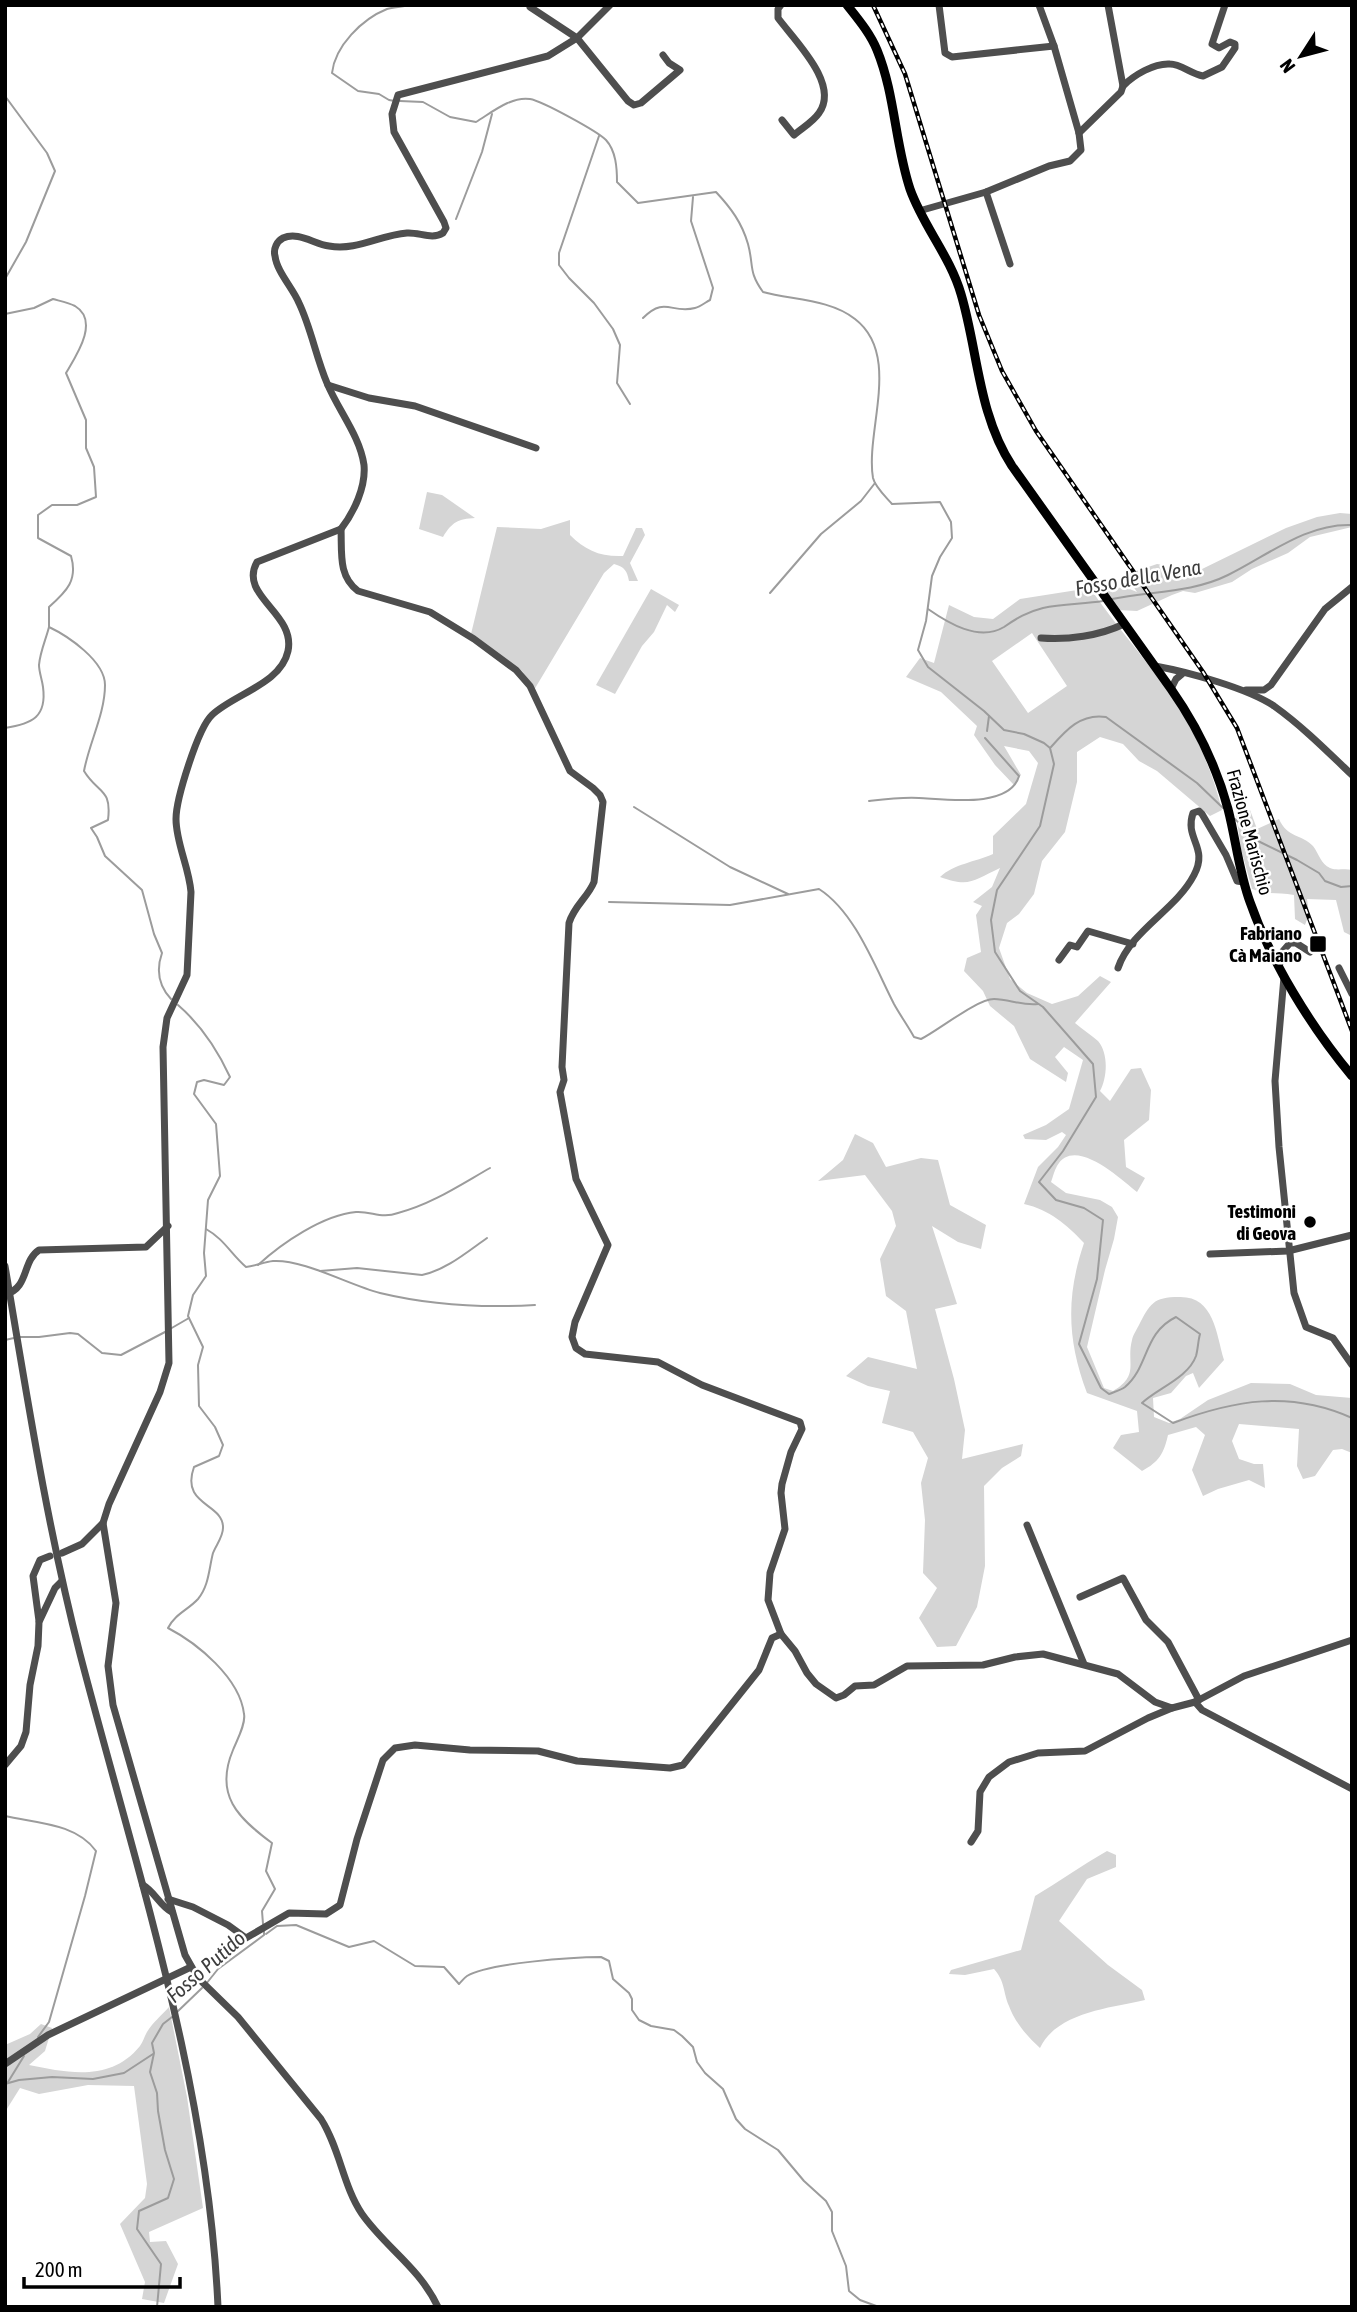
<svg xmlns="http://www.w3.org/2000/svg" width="1357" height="2312" font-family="'Asap Condensed',sans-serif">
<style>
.green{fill:#d5d5d5;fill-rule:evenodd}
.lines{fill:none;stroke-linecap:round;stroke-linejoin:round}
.stream{stroke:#9c9c9c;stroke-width:2}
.minor{stroke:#4e4e4e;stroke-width:7}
.major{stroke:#000;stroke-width:9}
.rail-casing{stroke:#000;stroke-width:4.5}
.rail{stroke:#fff;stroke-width:2;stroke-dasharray:5;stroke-linecap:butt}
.poi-dot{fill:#000;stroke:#fff;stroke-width:2.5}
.labels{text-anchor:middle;stroke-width:5;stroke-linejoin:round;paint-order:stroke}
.street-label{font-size:19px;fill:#000;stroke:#fff}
.poi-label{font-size:19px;font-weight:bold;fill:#000;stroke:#fff;text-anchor:end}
.water-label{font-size:21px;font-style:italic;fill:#3d3d3d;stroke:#fff}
</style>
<rect width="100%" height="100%" fill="#fff"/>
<g class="green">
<path d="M427,492L442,495L475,518C458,519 452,522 443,537L419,529Z"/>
<path d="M1340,513L1352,514V527L1310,537L1288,553L1252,569L1232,582L1195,593L1183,591L1172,595L1137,611L1118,610L1102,587L1127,588L1137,592L1125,575L1157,564L1163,565L1170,573L1198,571L1286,528L1317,517Z"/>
<path d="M570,520V535C585,550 600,557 623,556L636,528H642L645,535L630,563L638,581H629C627,571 625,567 614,564L604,573L534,690L522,671L471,634L497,527L541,529Z"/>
<path d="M1090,588C1115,625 1146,659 1171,696C1195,730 1212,770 1222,810L1210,816L1157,771L1139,761L1123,744L1100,737L1077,752V782L1065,832L1042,861L1034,894L1019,914L1007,923L999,948L1010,979L1027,993L1052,1004L1078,996L1100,976L1111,982L1075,1023C1082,1029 1091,1035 1098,1041C1109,1054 1107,1078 1100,1091L1110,1101L1131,1069L1141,1068L1151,1090L1149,1120L1124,1140L1126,1167L1145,1178L1137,1192C1121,1179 1074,1135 1057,1166C1054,1171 1053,1177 1051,1182L1066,1193L1100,1200L1112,1207L1118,1217L1114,1239L1105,1270L1087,1347L1104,1388L1113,1391C1140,1375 1126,1363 1132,1340C1133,1335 1137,1329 1139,1325C1150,1304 1153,1297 1179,1297C1214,1296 1216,1333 1224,1360L1199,1388L1193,1373L1186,1376L1171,1393L1153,1398L1154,1417L1169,1423L1180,1419L1208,1400L1251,1383L1290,1384L1316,1395L1352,1398V1453L1342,1449L1333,1450L1315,1476L1303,1479L1297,1466L1299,1429L1239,1424L1232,1441L1239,1459L1254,1464H1263L1265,1488L1249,1480L1218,1489L1203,1496L1192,1470L1205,1435L1196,1427L1168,1435C1164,1453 1159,1462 1142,1471L1113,1448L1121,1435L1139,1432L1137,1411L1087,1393C1067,1340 1066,1296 1084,1243C1066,1224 1050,1210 1024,1204L1038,1167L1058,1147L1066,1135L1062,1132L1046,1140L1025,1139L1023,1135L1046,1125L1069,1109L1083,1060L1064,1047L1055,1057L1068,1073L1066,1082L1030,1059L1014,1026L990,1006L983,991L964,971L967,958L981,952L976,915L982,906L973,902L992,887L1000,868C974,880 970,888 940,877C954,864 975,862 993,854V836L1026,804L1038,763L1029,751L1004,746L1021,775L1014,785L995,765L974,735L977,726L941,692L906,677L920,658L934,663L949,605L974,617L993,619L1020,599ZM1032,633L1067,686L1028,713L992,661Z"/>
<path d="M651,589L679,605L675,612L667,605L654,632L642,646L615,694L596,685Z"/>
<path d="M1250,810L1257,829L1279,819C1287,838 1302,834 1313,846C1319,854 1321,864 1330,868C1337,871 1344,868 1352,870V936L1344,932L1336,900L1307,899L1309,914L1305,925L1295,919L1294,895C1278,892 1267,895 1252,889L1241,849L1236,814Z"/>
<path d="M855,1134L873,1143L886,1167L921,1158L938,1160L950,1205L986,1225L981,1249L958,1242L932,1226L957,1304L935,1309L954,1379L965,1430L962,1459L1023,1444L1021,1456L1002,1468L984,1486L985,1566L977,1607L956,1646L937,1647L919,1618L937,1588L923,1573L925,1520L921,1483L928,1458L913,1432L882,1423L890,1391L868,1386L846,1376L868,1357L917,1369L906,1311L886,1296L880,1259L896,1226L892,1211L865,1175L818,1181L843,1160Z"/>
<path d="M1107,1851L1116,1855V1867L1087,1879L1059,1921L1108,1965L1142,1990L1145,2000C1111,2008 1057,2012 1040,2048C1028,2037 1015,2023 1009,2006C1003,1992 1005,1981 994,1969L965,1975L949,1974L951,1970L1021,1950L1035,1896C1059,1882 1082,1865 1107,1851Z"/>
<path d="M169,2007L187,2097L203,2208L149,2232L150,2242L166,2241L178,2264L164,2303L142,2299L145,2282L120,2224L145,2198L147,2184L134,2086L88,2085L39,2094L20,2088L5,2112V2045L30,2034L41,2024L52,2028L45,2051L29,2065C68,2073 111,2082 140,2046C143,2042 144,2037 147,2032C152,2023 162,2015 169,2007Z"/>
</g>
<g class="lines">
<g class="stream">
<path d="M5,96L47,153L55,171L26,242L5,279"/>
<path d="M395,101L389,100L379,94L358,91L332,73C335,46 362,19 387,9C394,7 402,7 409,5"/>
<path d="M400,101L423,102L450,117L476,122C491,113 511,96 530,99C542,101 597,131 606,140C616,151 617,168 617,182L638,203L716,192C731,208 742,223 748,244C754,266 748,271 763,292C792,300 830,299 855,319C902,355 865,431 873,478C875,487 886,497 892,504L940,502L951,522L952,538L940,557L932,576L926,621L918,650L928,667L984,711L1004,730L1024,734L1044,743L1050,748L1054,764L1040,826L997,890L991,920L995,952L1020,991L1043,1007L1093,1064L1096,1097L1063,1151L1039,1182L1056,1200L1084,1208L1103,1220L1097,1279L1079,1344L1101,1388L1109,1394C1114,1392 1121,1390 1125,1387C1149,1367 1143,1333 1176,1317L1200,1334C1198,1341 1198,1349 1196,1356C1188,1378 1158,1388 1142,1403L1173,1423C1234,1400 1290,1390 1352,1418"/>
<path d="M599,136L559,253V265L569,278L594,303L613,329L620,345L617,383L630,404"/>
<path d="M456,219L482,152L492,114"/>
<path d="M5,314L34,308L53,299C60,301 69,303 75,306C100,321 76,356 66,373L86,420V448L94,467L96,497L77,505H52L38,515V538L71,556C78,580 67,591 49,607V627C68,636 105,661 105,685C105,714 89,743 84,771C98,794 112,788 108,820L91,828L97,837L105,856L142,890L154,934L162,953C156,970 159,986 171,999"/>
<path d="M643,318C665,296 671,314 695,308C700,307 706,302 710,300L713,288L691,221L693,197"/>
<path d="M770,593L821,534L861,501L875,483"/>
<path d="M1112,599C1150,591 1192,593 1228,575C1267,556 1306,523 1352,525"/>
<path d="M928,609C948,623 979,642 1004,627C1017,618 1027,612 1043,608C1062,604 1084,604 1103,601"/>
<path d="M5,728C32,724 47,717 43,687C42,679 39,672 39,665C40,652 46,639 49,627"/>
<path d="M987,731L989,716"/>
<path d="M1051,747C1066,730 1081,713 1106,717L1197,783L1223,808"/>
<path d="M869,801C886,799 902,797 919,798C944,799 1010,809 1019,776L985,738"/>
<path d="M634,807L730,867L788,894"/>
<path d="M1235,819L1258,841L1297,860L1319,873L1325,881L1341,887L1352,886"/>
<path d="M609,902L730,905L819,889C855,912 875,967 894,1004C900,1015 908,1026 914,1037L921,1039C939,1030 977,999 994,999C1009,999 1022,1006 1038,1004"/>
<path d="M178,1005C200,1024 218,1051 230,1077L224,1085L204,1080L197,1082L194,1094L216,1124L220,1176L208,1200L204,1253L206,1276L193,1295L188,1316L203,1347L198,1365L199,1406L215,1427L223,1445L219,1456L194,1467C180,1506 224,1503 223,1528C223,1537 216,1545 213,1553C209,1568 209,1586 198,1599C188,1610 175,1614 168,1628C197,1643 240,1678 244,1714C246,1724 237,1740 233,1750C214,1795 238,1818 272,1843L266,1871L275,1889L262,1911L263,1924"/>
<path d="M206,1229C224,1239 231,1254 246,1267C255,1266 264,1262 273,1261C303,1259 349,1285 380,1293C430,1305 484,1308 535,1305"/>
<path d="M258,1265C282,1243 323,1215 356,1212C372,1211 381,1219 398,1213C432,1204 460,1185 490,1168"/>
<path d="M320,1271L357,1268L422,1275C446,1270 467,1252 487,1238"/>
<path d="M170,1329L189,1318"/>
<path d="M20,1337H39L70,1333L78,1334L102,1353L121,1355L165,1332"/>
<path d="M5,1340L14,1338"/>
<path d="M5,1816C35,1823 76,1823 96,1851L85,1896L49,2022L38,2037"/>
<path d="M266,1934L277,1926L296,1925L349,1947L374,1941L415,1966L444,1967L459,1984C462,1981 464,1978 467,1976C488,1963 575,1957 601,1957L609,1961L613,1979L629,1993L632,1999V2010L639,2020L651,2026L674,2030L682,2036L693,2047L697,2062L705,2073L723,2089L736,2119L745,2129L778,2150L804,2181L826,2201L832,2212V2231L846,2266L849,2291L860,2300L879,2307"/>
<path d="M206,1984L218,1969L264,1935V1930"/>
<path d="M176,2013L202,1988"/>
<path d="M8,2082L24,2056"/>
<path d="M5,2084L19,2080L52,2077L93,2079L124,2073L153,2054"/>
<path d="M157,2307L161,2264L137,2229L139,2211L168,2198L174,2179L165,2150L158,2111L157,2093L150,2072L154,2053L152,2043L163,2024L172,2017"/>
</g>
<g class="minor">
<path d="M531,5L530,7L577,38L628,101L634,105L641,103L680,70L669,63L663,55"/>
<path d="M781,5L778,9V18C795,41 840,84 819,113C813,122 802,128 794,135L782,120"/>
<path d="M939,5L945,53L952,57L1054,46"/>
<path d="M1123,86C1134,75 1154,63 1170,64C1181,64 1191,74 1203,76L1222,67L1235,48V44L1230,42L1219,48L1212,44L1225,5"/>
<path d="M1079,133L1121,92L1123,86L1108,5"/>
<path d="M986,192L1010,264"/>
<path d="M919,211L986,192L1049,166L1070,161L1081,150L1079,133L1054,46L1039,5"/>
<path d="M328,385L369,398L415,406L536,448"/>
<path d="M341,529C342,553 338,576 358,591L430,612L474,639L516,670L530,686L570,771L593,788L600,795L603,802L594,882C588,897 574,906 569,923L562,1067L564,1080L560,1092L576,1179L608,1245L575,1322L572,1337L576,1348L585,1354L658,1362L702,1385L800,1422L802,1429L791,1452L782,1484L781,1493L785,1529L770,1573L768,1600L781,1634L795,1651L807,1673L816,1684L836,1698L844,1695L855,1686L874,1685L907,1666L983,1665L1015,1657L1043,1654L1118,1674L1155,1702L1172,1708L1195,1702L1244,1676L1352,1640"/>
<path d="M1041,638C1068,640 1099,636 1124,624"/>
<path d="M1155,666C1188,672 1247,688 1274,706C1302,726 1327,751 1352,775"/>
<path d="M1171,689L1176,679L1182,674"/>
<path d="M1246,690H1264L1271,685L1325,609L1352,587"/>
<path d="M1059,960L1070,945L1077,947L1088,931L1133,944"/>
<path d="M1279,967L1283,951L1290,943H1296L1310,952"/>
<path d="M1118,968C1131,930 1176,910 1194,875C1209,847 1184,839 1193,813L1199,811L1202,814L1226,855L1237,881L1243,882"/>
<path d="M1339,968L1352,994"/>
<path d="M1284,977L1275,1081L1279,1147L1294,1293L1306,1327L1333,1338L1352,1365"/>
<path d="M1210,1254L1288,1251L1352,1235"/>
<path d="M5,1266C27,1396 47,1526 80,1654C136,1869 208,2083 218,2307"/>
<path d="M6,1294C29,1288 22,1261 39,1250L146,1247L168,1226"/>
<path d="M1027,1525L1084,1664"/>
<path d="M62,1553L82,1544L103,1523"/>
<path d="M1080,1597L1123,1578L1146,1620L1168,1642L1199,1700"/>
<path d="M39,1621L33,1576L40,1560L50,1556"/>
<path d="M1195,1702L1202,1710L1352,1789"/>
<path d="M5,1765L21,1746L26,1732L30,1685L38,1646L39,1622L55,1588L62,1581"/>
<path d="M971,1842L978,1831L980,1792L989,1777L1009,1762L1038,1753L1085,1751L1148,1718L1172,1708"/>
<path d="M143,1885C155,1892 160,1906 172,1912"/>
<path d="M168,1899L193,1907L228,1925L246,1938L289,1913L326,1914L340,1905L357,1839L383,1760L395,1748L415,1745L470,1750L538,1751L577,1761L670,1768L683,1765L759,1670L772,1638L781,1634"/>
<path d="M5,2064L48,2035L191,1967"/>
<path d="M438,2307C419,2267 386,2248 362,2214C343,2186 340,2149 321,2119L238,2017L198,1978L185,1955L113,1705L108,1666L116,1603L103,1523L109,1504L160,1392L169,1363L163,1047L167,1018L187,975L191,892C189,867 176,843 176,819C176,799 198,728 212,715C234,694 281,684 288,651C296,613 238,596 257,562L341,529C354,512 366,487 364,465C360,436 338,410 327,383C316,357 311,328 299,303C292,287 277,272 275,256C273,249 277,241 283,238C298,231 314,244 329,246C357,251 380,235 407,233C419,232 432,240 443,233L446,228L444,222L394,132L392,114L398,95L548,56L577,38L610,5"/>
</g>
<path class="major" d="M847,5C858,19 870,33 877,50C895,94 895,144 910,189C923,226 950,256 961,294C978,351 978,414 1012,466L1171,689C1197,726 1216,765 1228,809C1236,840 1239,872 1250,902C1271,962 1311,1027 1352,1076"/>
<g class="rail-casing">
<path id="rail" d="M873,5L905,74L979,315L1002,371L1036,431L1203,672L1237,728L1352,1031"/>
</g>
<use href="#rail" class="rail"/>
</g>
<g class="poi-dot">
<rect x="1309" y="935" width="18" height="18" rx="3.5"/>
<circle cx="1310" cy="1222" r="7"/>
</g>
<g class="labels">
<g class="street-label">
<text transform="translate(1250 832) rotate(75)" y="7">Frazione Marischio</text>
</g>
<g class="poi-label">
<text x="1302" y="940">Fabriano<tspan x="1302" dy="22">Cà Maiano</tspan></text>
<text x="1296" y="1218">Testimoni<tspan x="1296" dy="22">di Geova</tspan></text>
</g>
<g class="water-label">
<text transform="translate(1138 578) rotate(-10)" y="7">Fosso della Vena</text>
<text transform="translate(206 1967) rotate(-41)" y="7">Fosso Putido</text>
</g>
</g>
<rect width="1357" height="2312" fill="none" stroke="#000000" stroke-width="14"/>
<g transform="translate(1301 56) rotate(234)" stroke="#ffffff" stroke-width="5" paint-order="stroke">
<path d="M0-5L12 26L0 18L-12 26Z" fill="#000000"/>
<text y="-10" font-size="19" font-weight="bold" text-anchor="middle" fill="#000000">N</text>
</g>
<path d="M24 2277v10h156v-10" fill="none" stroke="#000000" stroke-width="3.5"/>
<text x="35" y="2277" font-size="21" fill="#000000" stroke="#ffffff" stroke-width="5" paint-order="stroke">200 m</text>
</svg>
